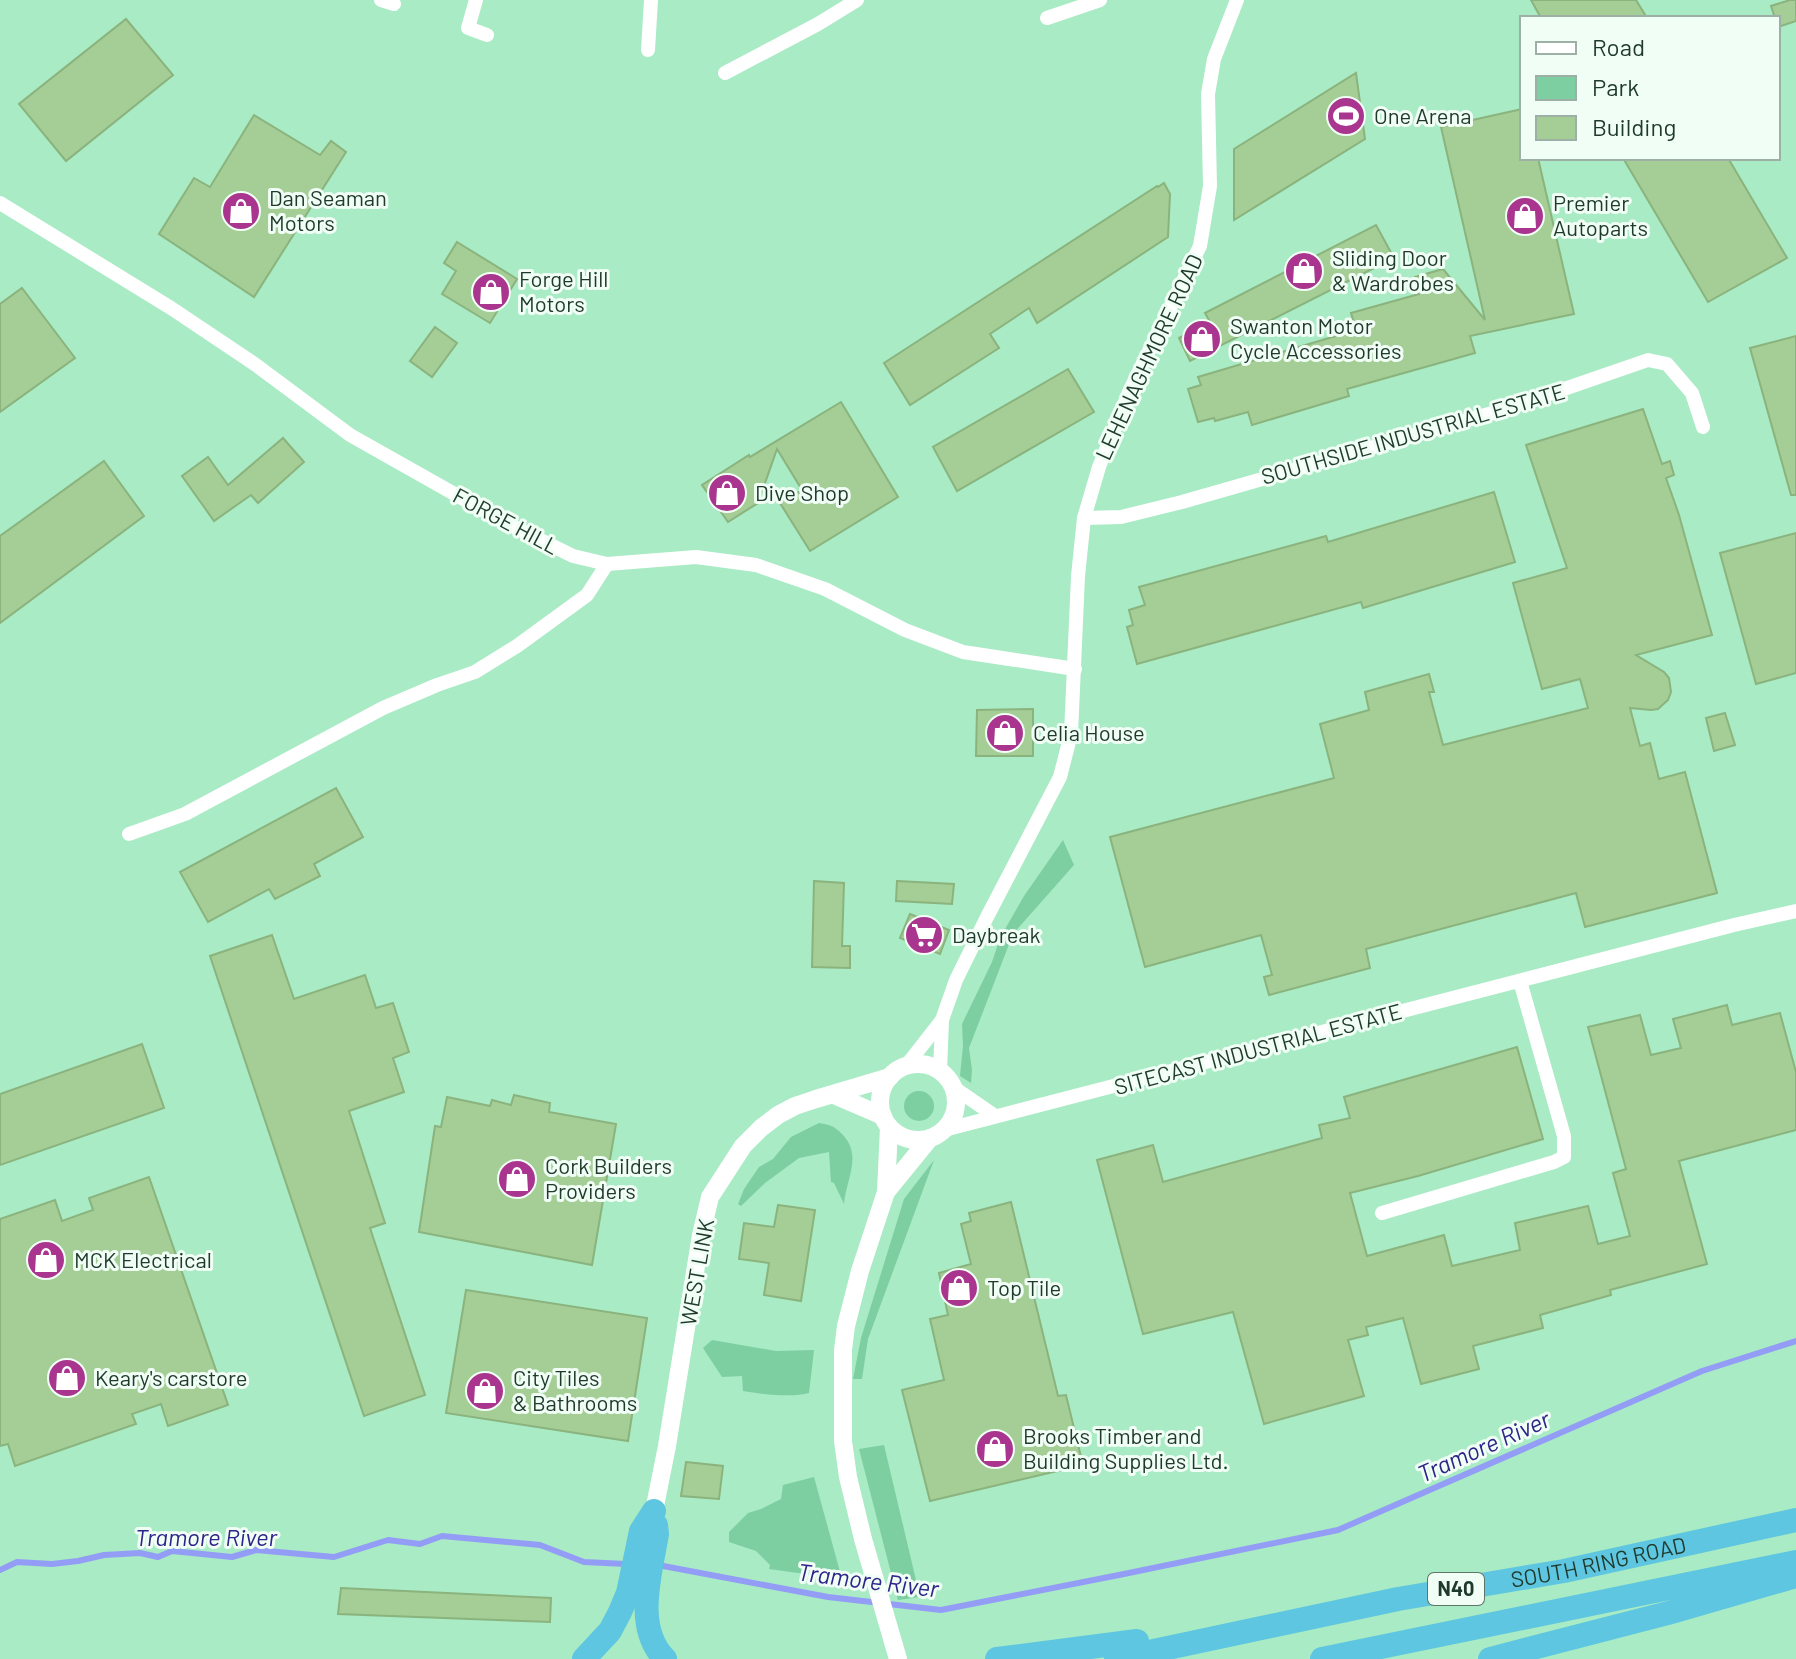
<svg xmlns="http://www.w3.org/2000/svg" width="1796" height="1659" font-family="Barlow,sans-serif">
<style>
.green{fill:#7dcfa1}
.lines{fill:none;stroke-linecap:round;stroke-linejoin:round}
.stream{stroke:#949df6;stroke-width:6}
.building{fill:#a5ce97;stroke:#8ab37d;stroke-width:2}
.minor{stroke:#fff;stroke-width:14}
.tertiary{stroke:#fff;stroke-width:18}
.trunk{stroke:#5ec6e0;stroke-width:24}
.labels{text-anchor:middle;stroke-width:6;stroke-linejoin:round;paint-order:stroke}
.shield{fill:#f1fef6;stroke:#5e7568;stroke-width:2}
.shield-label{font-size:20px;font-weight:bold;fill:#1f3a2b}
.poi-label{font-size:22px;fill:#1f3a2b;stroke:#f1fef6;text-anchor:start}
.street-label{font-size:22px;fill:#1f3a2b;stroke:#f1fef6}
.water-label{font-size:24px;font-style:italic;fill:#2e2489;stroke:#f1fef6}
</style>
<rect width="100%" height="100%" fill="#a8ebc4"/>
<g class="green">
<path d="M1063,840L1074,865L1013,934L969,1048L972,1070L971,1083L960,1076L963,1046L962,1024L992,962L1000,938L1024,896Z"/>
<circle cx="919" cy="1106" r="15"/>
<path d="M819,1123C831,1125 834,1126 842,1134C863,1155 846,1179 844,1204L834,1183L831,1182L829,1152L799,1158L765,1183L741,1206L738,1204L744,1189L759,1167L773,1159L791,1137Z"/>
<path d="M934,1160L868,1339L862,1379H853L861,1338L904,1199Z"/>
<path d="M712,1340L776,1351L814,1350L809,1393C791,1398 762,1394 743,1391L742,1376L722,1377L703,1348Z"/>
<path d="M884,1445L920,1597L898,1600L859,1449Z"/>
<path d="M814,1477L842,1579L769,1569L770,1565L756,1551L729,1542V1532L748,1513L761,1509L781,1499L783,1485Z"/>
</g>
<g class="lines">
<g class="stream">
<path d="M658,1565L828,1597L941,1610L1119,1575L1338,1530L1702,1371L1796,1341"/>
<path d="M0,1570L17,1562L52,1564L78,1561L104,1555L140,1553L158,1557L172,1551L232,1557L256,1550L334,1557L388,1540L420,1544L442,1536L540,1545L584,1562L626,1564"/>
</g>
</g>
<g class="building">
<path d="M1531,0H1636L1647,18H1541Z"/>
<path d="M1790,0H1796V21L1778,27V18H1775L1771,6Z"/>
<path d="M126,19L173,75L66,161L19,104Z"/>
<path d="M1356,73L1365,139L1234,220V149Z"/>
<path d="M1522,109V158H1538L1574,314L1470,336L1475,353L1347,389L1349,396L1252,425L1248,412L1215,421L1214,418L1198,422L1188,389L1201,385L1198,377L1356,330L1351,313L1419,294L1415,277L1443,269L1485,320L1441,127Z"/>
<path d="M254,115L320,155L331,141L346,152L254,297L159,234L194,178L210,187Z"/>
<path d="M1623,158H1728L1787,258L1708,302Z"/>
<path d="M1164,183L1170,194L1168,237L1037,323L1029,308L990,334L999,348L910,405L884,363L1157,186L1158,187Z"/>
<path d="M1376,225L1394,258L1190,361L1179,338L1210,322L1205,313Z"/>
<path d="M457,242L517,279L490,323L442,294L456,271L444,263Z"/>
<path d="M22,288L75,358L0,412V304Z"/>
<path d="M435,327L457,343L432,377L410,361Z"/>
<path d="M1796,336V495H1791L1750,348Z"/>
<path d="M1068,369L1094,412L957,491L933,447Z"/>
<path d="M841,402L898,497L810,551L780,503L802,490L777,449L758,503L728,522L702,485L749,455L750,457Z"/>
<path d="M1643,409L1662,464L1670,461L1674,475L1666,478L1679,515L1712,635L1636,655L1664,672L1669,678L1671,692L1668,700L1658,709L1651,710L1630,708L1640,746L1650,743L1659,779L1685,772L1717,893L1585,927L1576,893L1366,949L1370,968L1269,995L1264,977L1272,975L1261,935L1145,967L1110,837L1334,778L1320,724L1369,710L1365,692L1429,674L1434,692H1429L1443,745L1588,708L1580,679L1542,689L1513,583L1567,568L1526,445Z"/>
<path d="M283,438L304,462L258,503L251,495L214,521L182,476L208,457L228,485Z"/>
<path d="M104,461L144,516L0,623V536Z"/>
<path d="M1494,492L1515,562L1363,608L1361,602L1137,664L1127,627L1133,625L1129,610L1145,605L1139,587L1326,536L1328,542Z"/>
<path d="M1796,533V673L1756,684L1720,553Z"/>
<path d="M1033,709V756H976L977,710Z"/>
<path d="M1725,713L1735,745L1714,751L1706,718Z"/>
<path d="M336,788L363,837L314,864L320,876L275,899L269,889L208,922L180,872Z"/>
<path d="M814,881L844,883L842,946H850V968L812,967Z"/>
<path d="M897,881L954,884L952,904L896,901Z"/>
<path d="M910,914L949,930L940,954L900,938Z"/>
<path d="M272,935L294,999L365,975L376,1008L393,1003L409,1052L393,1058L404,1092L349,1111L385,1223L370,1228L425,1395L364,1416L210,956Z"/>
<path d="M1727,1005L1732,1025L1780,1013L1796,1072V1130L1679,1161L1707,1264L1610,1290L1611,1295L1540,1315L1543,1328L1473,1346L1479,1369L1421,1384L1403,1318L1366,1327L1368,1335L1348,1340L1364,1396L1264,1424L1233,1312L1143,1334L1097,1160L1153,1145L1163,1182L1322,1138L1319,1125L1350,1118L1344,1097L1517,1047L1543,1139L1418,1176L1350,1193L1367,1256L1444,1235L1452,1266L1520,1250L1515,1223L1588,1206L1598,1244L1630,1236L1613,1173L1626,1169L1588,1027L1640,1015L1651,1055L1681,1048L1673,1019Z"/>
<path d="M142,1044L164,1108L0,1165V1094Z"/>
<path d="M514,1095L550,1103L549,1112L616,1124L592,1265L419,1232L435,1126L441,1127L447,1097L490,1106L492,1100L511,1105Z"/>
<path d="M149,1177L228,1405L168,1426L161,1404L132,1414L136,1424L15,1466L8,1444L0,1446V1219L55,1200L62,1221L93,1210L89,1198Z"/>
<path d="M1011,1202L1058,1396L1066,1395L1083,1465L930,1501L902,1390L944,1380L930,1319L948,1315L939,1273L971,1264L961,1224L971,1221L969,1213Z"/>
<path d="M778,1205L815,1210L801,1301L764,1295L769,1263L739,1259L744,1223L774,1227Z"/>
<path d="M466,1290L647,1318L628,1441L446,1413Z"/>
<path d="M686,1462L723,1466L719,1499L681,1496Z"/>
<path d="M341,1588L551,1598L550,1622L338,1614Z"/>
</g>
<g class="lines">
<g class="minor">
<path d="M381,0L394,4"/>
<path d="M476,0L468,28L487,35"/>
<path d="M1047,18L1100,0"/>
<path d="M648,50L651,0"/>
<path d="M725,73L818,24L857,0"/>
<path d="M0,203L171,308L256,365L350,435L506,523L573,556L607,564L696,557L756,565L825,589L905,630L963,652L1075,669"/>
<path d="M1084,518L1121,517L1182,502L1506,409L1648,360L1667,364L1692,393L1703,427"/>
<path d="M129,834L185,814L383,708L437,685L475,672L517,646L587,595L607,564"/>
<path d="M906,1066L942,1020"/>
<path d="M940,1071L942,1020L956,980L987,917L1060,777L1071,734L1078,576L1084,518L1099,467L1129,392L1200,246L1210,186L1208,94L1214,59L1237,0"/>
<path d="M953,1087L995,1116"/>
<path d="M944,1130L1734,925L1796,911"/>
<path d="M1382,1213L1554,1162L1564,1157V1136L1520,981"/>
</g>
<g class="tertiary">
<circle cx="918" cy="1102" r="38"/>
<path d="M834,1095L883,1116"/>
<path d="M889,1127L886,1192L860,1271L846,1326L843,1350V1441L848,1477L863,1539L898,1659"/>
<path d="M886,1192L930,1138"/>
<path d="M654,1511L667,1446L701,1235L710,1197L743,1146L761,1128L778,1115L795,1106L816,1099L890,1077"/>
</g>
<g class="trunk">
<path d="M656,1525L657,1534C651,1572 633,1627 665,1659"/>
<path d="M584,1659L610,1631L620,1612L628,1593L641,1531L654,1511"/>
<path d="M997,1659L1137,1641"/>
<path id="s1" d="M1116,1659L1398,1599L1564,1571L1796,1520"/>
<path d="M1322,1659L1796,1562"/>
<path d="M1490,1659L1668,1613L1796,1576"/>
</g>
</g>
<defs>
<g id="stadium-disc" transform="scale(2)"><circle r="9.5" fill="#a9358f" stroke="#f1fef6"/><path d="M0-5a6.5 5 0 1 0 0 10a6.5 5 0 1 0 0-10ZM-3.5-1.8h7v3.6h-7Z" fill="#fff"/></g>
<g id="shop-disc" transform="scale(2)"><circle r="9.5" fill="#a9358f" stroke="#f1fef6"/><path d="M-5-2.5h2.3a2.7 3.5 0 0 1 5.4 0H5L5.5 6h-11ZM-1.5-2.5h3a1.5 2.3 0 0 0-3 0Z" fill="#fff"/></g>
<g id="supermarket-disc" transform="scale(2)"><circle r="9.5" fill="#a9358f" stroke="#f1fef6"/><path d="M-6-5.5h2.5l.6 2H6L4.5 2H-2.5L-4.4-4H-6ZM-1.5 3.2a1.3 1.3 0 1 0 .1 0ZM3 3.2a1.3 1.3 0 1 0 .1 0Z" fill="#fff"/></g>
</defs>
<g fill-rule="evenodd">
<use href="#stadium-disc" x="1346" y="116"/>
<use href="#shop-disc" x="241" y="211"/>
<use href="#shop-disc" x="1525" y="216"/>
<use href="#shop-disc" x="1304" y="271"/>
<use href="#shop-disc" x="491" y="292"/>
<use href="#shop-disc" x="1202" y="339"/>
<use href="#shop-disc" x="727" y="493"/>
<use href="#shop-disc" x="1005" y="733"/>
<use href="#supermarket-disc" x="924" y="935"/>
<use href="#shop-disc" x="517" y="1179"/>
<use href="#shop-disc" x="46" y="1260"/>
<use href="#shop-disc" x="959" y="1288"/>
<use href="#shop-disc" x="67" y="1378"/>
<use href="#shop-disc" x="485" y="1391"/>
<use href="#shop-disc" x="995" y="1449"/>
</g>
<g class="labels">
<rect class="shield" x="1428" y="1573" width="56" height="32" rx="6"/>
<g class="shield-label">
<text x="1456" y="1596">N40</text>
</g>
<g class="poi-label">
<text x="1374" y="124">One Arena</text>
<text x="269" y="206">Dan Seaman<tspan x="269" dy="25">Motors</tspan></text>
<text x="1553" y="211">Premier<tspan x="1553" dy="25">Autoparts</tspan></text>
<text x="1332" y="266">Sliding Door<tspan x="1332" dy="25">&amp; Wardrobes</tspan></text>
<text x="519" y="287">Forge Hill<tspan x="519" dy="25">Motors</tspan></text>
<text x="1230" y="334">Swanton Motor<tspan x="1230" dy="25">Cycle Accessories</tspan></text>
<text x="755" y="501">Dive Shop</text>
<text x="1033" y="741">Celia House</text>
<text x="952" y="943">Daybreak</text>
<text x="545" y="1174">Cork Builders<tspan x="545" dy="25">Providers</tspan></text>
<text x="74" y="1268">MCK Electrical</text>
<text x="987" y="1296">Top Tile</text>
<text x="95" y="1386">Keary's carstore</text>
<text x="513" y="1386">City Tiles<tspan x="513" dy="25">&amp; Bathrooms</tspan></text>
<text x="1023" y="1444">Brooks Timber and<tspan x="1023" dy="25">Building Supplies Ltd.</tspan></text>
</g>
<g class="street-label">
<text transform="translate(1149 357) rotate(-65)" y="8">LEHENAGHMORE ROAD</text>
<text transform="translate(1413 434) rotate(-16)" y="8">SOUTHSIDE INDUSTRIAL ESTATE</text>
<text transform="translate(506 521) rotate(28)" y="8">FORGE HILL</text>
<text transform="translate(1258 1049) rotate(-15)" y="8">SITECAST INDUSTRIAL ESTATE</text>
<text transform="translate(697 1272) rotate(-80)" y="8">WEST LINK</text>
<text dy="8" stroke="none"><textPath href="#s1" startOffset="492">SOUTH RING ROAD</textPath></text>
</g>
<g class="water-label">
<text transform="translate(1484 1447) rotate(-24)" y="8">Tramore River</text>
<text x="206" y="1546">Tramore River</text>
<text transform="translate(868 1581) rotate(7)" y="8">Tramore River</text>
</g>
</g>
<rect x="1520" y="16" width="260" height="144" fill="#f1fef6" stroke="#9db0a5" stroke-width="2"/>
<rect x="1536" y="42" width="40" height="12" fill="#ffffff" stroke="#9db0a5" stroke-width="2"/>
<text x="1592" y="56" font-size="24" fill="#1f3a2b">Road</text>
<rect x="1536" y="76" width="40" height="24" fill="#7dcfa1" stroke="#9db0a5" stroke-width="2"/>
<text x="1592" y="96" font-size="24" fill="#1f3a2b">Park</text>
<rect x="1536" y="116" width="40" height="24" fill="#a5ce97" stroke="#9db0a5" stroke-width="2"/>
<text x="1592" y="136" font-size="24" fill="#1f3a2b">Building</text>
</svg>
